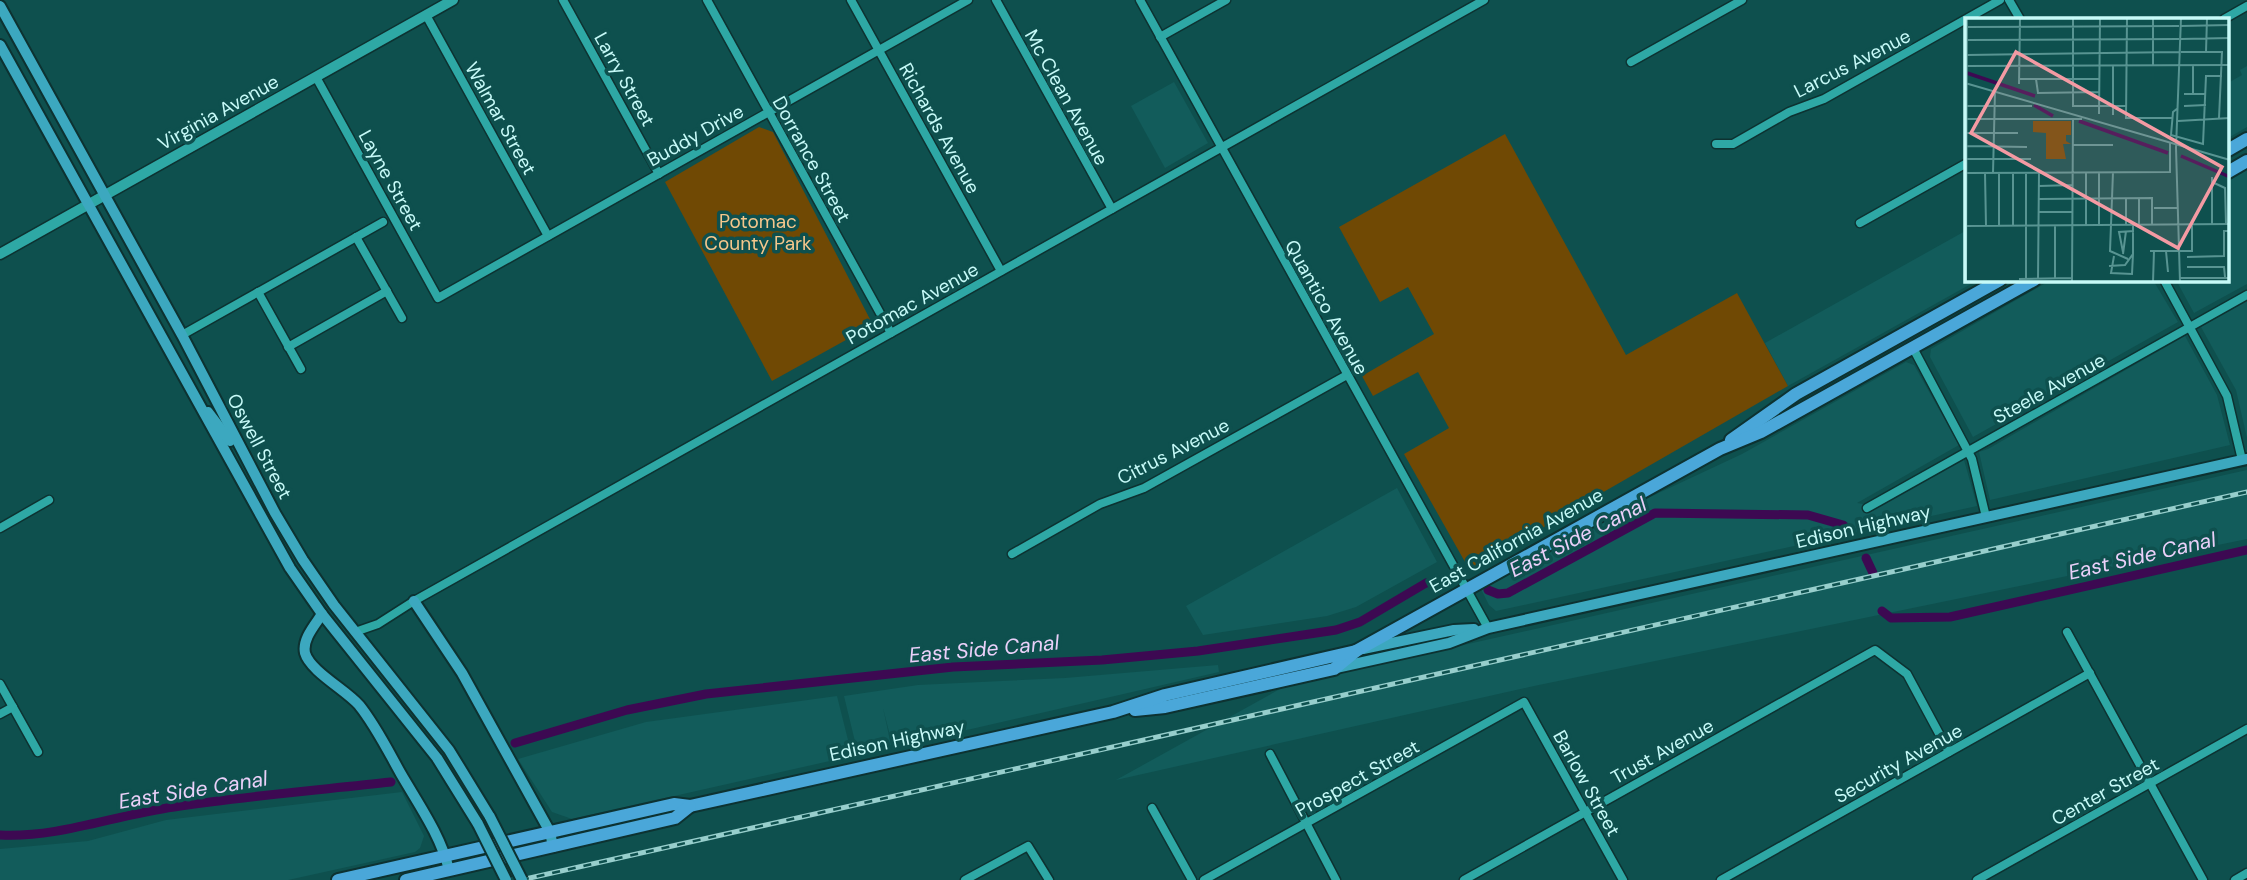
<svg xmlns="http://www.w3.org/2000/svg" width="2247" height="880" font-family="'DM Sans',sans-serif">
<style>
.built{fill:#125c5b}
.green{fill:#704904}
.lines{fill:none;stroke-linecap:round;stroke-linejoin:round}
.canal{stroke:#3d0952;stroke-width:9}
.minor-casing{stroke:#0d3231;stroke-width:11}
.tertiary-casing{stroke:#0d3231;stroke-width:13}
.secondary-casing{stroke:#0d3231;stroke-width:14}
.primary-casing{stroke:#0d3231;stroke-width:16}
.minor{stroke:#2ea8a5;stroke-width:8}
.tertiary{stroke:#2ea8a5;stroke-width:10}
.secondary{stroke:#3ca8bf;stroke-width:10}
.primary{stroke:#4aa7d9;stroke-width:12}
.rail-casing{stroke:#97cecc;stroke-width:5}
.rail{stroke:#0e504e;stroke-width:2.5;stroke-dasharray:8;stroke-linecap:butt}
.secondary-bridge-casing{stroke:#0d3231;stroke-width:14;stroke-linecap:butt}
.secondary-bridge{stroke:#3ca8bf;stroke-width:10}
.labels{text-anchor:middle;stroke-width:7;stroke-linejoin:round;paint-order:stroke}
.street-label{font-size:19px;fill:#c7faf8;stroke:#0e504e}
.park-label{font-size:19px;fill:#f5c78c;stroke:#0e504e}
.water-label{font-size:21px;font-style:italic;fill:#ead0f9;stroke:#0e504e}
.inset-river{fill:none;stroke:#3d0952;stroke-width:3.5}
.inset-road{fill:none;stroke:#589492;stroke-width:2}
.view{fill:#f49aa3;fill-opacity:0.15;stroke:#f49aa3;stroke-width:3.5}
.inset-edge{fill:none;stroke:#c7faf8;stroke-width:3.5}
</style>
<rect width="100%" height="100%" fill="#0e504e"/>
<g class="built">
<path d="M2247,66V127L2228,138V83L2242,75L2240,70Z"/>
<path d="M1174,82L1208,143L1165,168L1131,106Z"/>
<path d="M2247,170V284L2194,313L2176,280H2228V181Z"/>
<path d="M1967,230V280H1978L1788,386L1765,343Z"/>
<path d="M2051,280H2153L2178,322L1973,437L1930,357L1931,349Z"/>
<path d="M2247,301V438L2236,390L2201,327Z"/>
<path d="M2185,336L2217,395L2230,445L1990,500L1979,452L1988,449Z"/>
<path d="M1906,362L1914,365L1959,445L1857,503L1880,507L1964,460L1977,506L1496,611L1489,605L1481,589L1633,505L1742,454Z"/>
<path d="M2247,470V539L1534,686L1116,780L1289,684Z"/>
<path d="M1397,488L1437,562L1356,607L1327,616L1203,635L1186,606Z"/>
<path d="M1218,665L1219,672L893,747L883,708L891,745L858,754L844,696L918,685L1065,678Z"/>
<path d="M837,696L852,756L572,819L552,812L518,759L646,722Z"/>
<path d="M402,792L424,836L420,848L415,852L288,880H0V849L88,841L166,820Z"/>
</g>
<g class="green">
<path d="M759,127L773,132L873,325L772,381L665,182Z"/>
<path d="M1505,134L1626,355L1737,293L1788,386L1567,513L1474,570L1469,569L1404,454L1449,428L1418,372L1373,396L1362,376L1434,334L1408,287L1380,302L1339,227Z"/>
</g>
<g class="lines">
<g class="canal">
<path d="M1866,558L1873,573"/>
<path d="M1488,590L1498,594L1508,593L1655,513L1808,515L1843,525L1850,531"/>
<path d="M1882,611L1891,618L1950,617L2247,550"/>
<path d="M515,743L627,710L706,694L953,667L1102,660L1198,651L1336,630L1360,622L1426,583L1449,579"/>
<path d="M0,835C59,838 115,815 174,807C246,796 319,790 391,782"/>
</g>
<g class="minor-casing">
<g id="minor">
<path d="M563,0L659,174"/>
<path d="M707,0L891,333"/>
<path d="M851,0L1001,271"/>
<path d="M996,0L1112,209"/>
<path d="M1140,0L1488,628"/>
<path d="M2009,0L2020,19"/>
<path d="M426,15L548,236"/>
<path d="M2224,19L2247,6"/>
<path d="M1160,37L1226,0"/>
<path d="M1631,62L1742,0"/>
<path d="M316,77L438,298L968,0"/>
<path d="M1716,144H1733L1789,112L1824,99L2000,0"/>
<path d="M1860,223L1967,163"/>
<path d="M356,237L402,318"/>
<path d="M2164,280L2227,396L2242,460"/>
<path d="M258,292L301,369"/>
<path d="M182,335L383,222"/>
<path d="M288,347L387,291"/>
<path d="M1913,348L1972,459L1986,517"/>
<path d="M1867,508L2247,295"/>
<path d="M0,528L49,500"/>
<path d="M1012,554L1100,504L1144,488L1347,375"/>
<path d="M355,632L378,624L414,601L1484,0"/>
<path d="M2067,632L2203,880"/>
<path d="M0,684L38,752"/>
<path d="M0,714L13,707"/>
<path d="M1270,754L1336,880"/>
<path d="M1152,808L1192,880"/>
<path d="M965,880L1028,846L1049,880"/>
<path d="M1204,880L1524,702L1623,880"/>
<path d="M1464,880L1875,650L1907,674L1949,752"/>
<path d="M1721,880L2090,673"/>
<path d="M1977,880L2247,729"/>
<path d="M2235,880L2247,873"/>
</g>
</g>
<g class="tertiary-casing">
<path id="tertiary" d="M0,254L453,0"/>
</g>
<g class="secondary-casing">
<g id="secondary">
<path d="M0,6L182,335L275,513L303,560L334,605L449,750L490,817"/>
<path d="M0,45L290,568L322,614L437,758L478,824"/>
<path d="M208,412L230,441"/>
<path d="M414,601L462,673L550,832L553,847"/>
<path d="M322,614C315,625 302,639 305,653C310,671 346,690 359,705C376,726 388,751 401,774C419,805 441,836 449,870"/>
<path d="M1363,649L1454,630L1474,629"/>
<path d="M1336,668L1449,643L1488,628L2247,459"/>
</g>
</g>
<g class="primary-casing">
<g id="primary">
<path d="M2228,150L2247,139"/>
<path d="M2228,172L2247,161"/>
<path d="M1731,440L1796,394L2000,280"/>
<path d="M1135,710L1165,707L1334,669L1356,651L1720,449L1761,432L2034,280"/>
<path d="M338,880L674,804L690,806L1113,712L1165,695L1356,651"/>
<path d="M406,880L675,818L690,806"/>
</g>
</g>
<use href="#minor" class="minor"/>
<use href="#tertiary" class="tertiary"/>
<use href="#secondary" class="secondary"/>
<use href="#primary" class="primary"/>
<g class="rail-casing">
<path id="rail" d="M521,880L2247,492"/>
</g>
<use href="#rail" class="rail"/>
<g class="secondary-bridge-casing">
<g id="secondary-bridge">
<path d="M490,817L522,880"/>
<path d="M478,824L506,880"/>
</g>
</g>
<use href="#secondary-bridge" class="secondary-bridge"/>
</g>
<g class="labels">
<g class="street-label">
<text transform="translate(1852 63) rotate(-27)" y="7">Larcus Avenue</text>
<text transform="translate(625 79) rotate(61)" y="7">Larry Street</text>
<text transform="translate(1067 97) rotate(61)" y="7">Mc Clean Avenue</text>
<text transform="translate(218 112) rotate(-29)" y="7">Virginia Avenue</text>
<text transform="translate(501 118) rotate(61)" y="7">Walmar Street</text>
<text transform="translate(940 128) rotate(61)" y="7">Richards Avenue</text>
<text transform="translate(695 135) rotate(-29)" y="7">Buddy Drive</text>
<text transform="translate(812 159) rotate(61)" y="7">Dorrance Street</text>
<text transform="translate(391 180) rotate(61)" y="7">Layne Street</text>
<text transform="translate(912 303) rotate(-29)" y="7">Potomac Avenue</text>
<text transform="translate(1327 307) rotate(61)" y="7">Quantico Avenue</text>
<text transform="translate(2049 388) rotate(-29)" y="7">Steele Avenue</text>
<text transform="translate(260 446) rotate(62)" y="7">Oswell Street</text>
<text transform="translate(1173 451) rotate(-27)" y="7">Citrus Avenue</text>
<text transform="translate(1863 526) rotate(-13)" y="7">Edison Highway</text>
<text transform="translate(1516 540) rotate(-29)" y="7">East California Avenue</text>
<text transform="translate(897 740) rotate(-12)" y="7">Edison Highway</text>
<text transform="translate(1662 751) rotate(-29)" y="7">Trust Avenue</text>
<text transform="translate(1898 763) rotate(-29)" y="7">Security Avenue</text>
<text transform="translate(1357 778) rotate(-29)" y="7">Prospect Street</text>
<text transform="translate(1587 783) rotate(61)" y="7">Barlow Street</text>
<text transform="translate(2105 791) rotate(-29)" y="7">Center Street</text>
</g>
<g class="park-label">
<text x="758" y="228">Potomac<tspan x="758" dy="22">County Park</tspan></text>
</g>
<g class="water-label">
<text transform="translate(1578 537) rotate(-27)" y="7">East Side Canal</text>
<text transform="translate(2142 556) rotate(-13)" y="7">East Side Canal</text>
<text transform="translate(984 649) rotate(-5)" y="7">East Side Canal</text>
<text transform="translate(193 790) rotate(-9)" y="7">East Side Canal</text>
</g>
</g>
<g transform="translate(1965 18)">
<rect width="264" height="264" fill="#0e504e"/>
<path d="M68,103H106V117H101V123L106,126H98L101,141H81V115L68,114Z" fill="#704904"/>
<path class="inset-river" d="M2,55L70,78M69,87L88,98M114,103L203,135M216,138L265,159"/>
<path class="inset-road" d="M108,0V88H161M162,0L161,100H207M216,8L265,7M2,9L214,8M216,21L265,20M2,22L214,21M216,34H257L254,100M241,34L242,0M2,37L214,34M188,47V0M1,48L265,47M55,61H134M71,61L73,75L134,74M0,65L265,142M54,66L55,0M219,76H241M228,76V47M2,88H67M219,88L241,87M213,90L208,94L206,117L238,126L241,58H257M134,96L135,0M148,97V48M0,101H117M213,103L265,100M2,115H53M205,124V154M108,127H148M2,128L62,129M2,141H66M148,154L145,233L163,241M1,155L206,154M20,155L21,208M28,155L30,73M247,159V206M247,164L260,170L261,206M74,168L108,167M161,180V207M74,181L187,180V207M189,190H213M74,194H108M121,207V154M134,207V154M174,207V180M1,208L265,206M34,208V155M48,208V154M185,233H227V207M201,233L203,254M158,234L154,214L169,213M158,236L161,213M149,238L146,255L167,256L168,236M222,239L259,238V213H265M144,248L160,247L168,236V207M222,249H259L260,259M214,260H265M54,261L107,260M61,261V154M73,261L74,154M90,261V207M1,264L2,0M107,264L108,100M188,264L189,233M215,264L211,130L216,0"/>
<path class="view" d="M51,34L257,149L213,230L6,115Z"/>
<rect width="264" height="264" class="inset-edge"/>
</g>
</svg>
